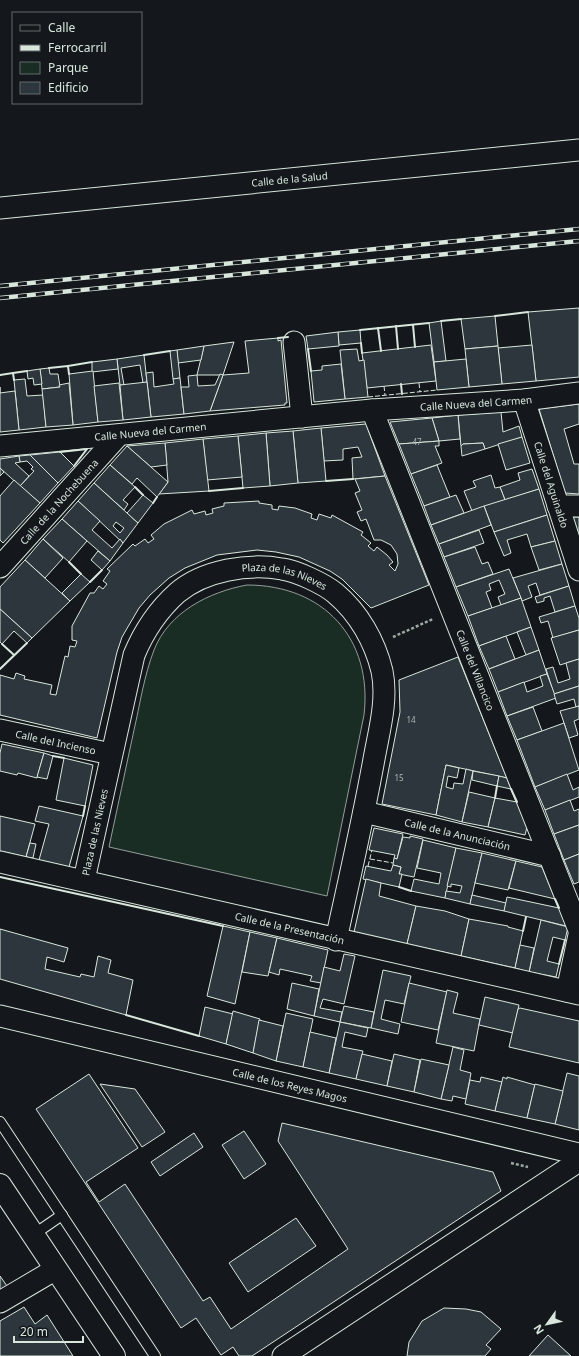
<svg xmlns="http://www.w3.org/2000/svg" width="579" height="1356" font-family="'Noto Sans',sans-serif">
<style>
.green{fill:#1a2d24;stroke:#939e99}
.building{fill:#2c363c;stroke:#d8e6dc;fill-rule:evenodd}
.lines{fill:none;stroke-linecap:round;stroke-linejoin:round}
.lane-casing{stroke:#d8e6dc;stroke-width:12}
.street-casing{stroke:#d8e6dc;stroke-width:23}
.secondary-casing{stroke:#d8e6dc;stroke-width:24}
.path{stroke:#9da8a2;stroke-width:2.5;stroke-dasharray:3 2;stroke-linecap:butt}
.lane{stroke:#14181c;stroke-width:10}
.street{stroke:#14181c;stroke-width:21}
.secondary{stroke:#14181c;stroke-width:22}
.rail-casing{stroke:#d8e6dc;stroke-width:4.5}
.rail{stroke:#14181c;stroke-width:3;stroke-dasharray:9;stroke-linecap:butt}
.fence{stroke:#d8e6dc;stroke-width:1;stroke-dasharray:5 2;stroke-linecap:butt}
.wall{stroke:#d8e6dc;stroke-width:2}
.labels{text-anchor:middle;stroke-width:3;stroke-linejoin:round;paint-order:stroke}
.number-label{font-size:8px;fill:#adbab4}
.street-label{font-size:10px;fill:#d8e6dc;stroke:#14181c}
</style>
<rect width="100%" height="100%" fill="#14181c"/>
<path class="green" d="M247,585C323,585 373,638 364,715L327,896L109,847C117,808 126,769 134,730C140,704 144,676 154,650C169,612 209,592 247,585Z"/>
<g class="building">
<path d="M579,308V377L536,381L528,312Z"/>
<path d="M495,316L498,346L465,349L461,319Z"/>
<path d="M441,321L446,361L434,362L429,323Z"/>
<path d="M360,330L361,343L339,345L338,332Z"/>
<path d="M338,332L339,346L308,349L306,336Z"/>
<path d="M278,338V341L281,340L287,403H285V405L210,411L223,375L249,373L245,341Z"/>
<path d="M234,342L223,375H197L204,346Z"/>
<path d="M431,345L436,381L367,388L362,353Z"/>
<path d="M532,345L536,381L502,384L498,348Z"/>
<path d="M204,346L201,360L178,363L177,350Z"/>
<path d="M498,346L502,384L469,387L465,349Z"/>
<path d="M357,349L359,361L364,360L368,397L345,399L340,350Z"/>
<path d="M177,350L180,378L173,379L170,351Z"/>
<path d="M144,355L147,382L143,383L140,365L121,368L124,385H120L117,359Z"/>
<path d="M117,359L118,369L92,372V362Z"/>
<path d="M466,359L469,387L437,390L434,362Z"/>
<path d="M341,364L345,399L314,402L311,371L322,370V366Z"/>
<path d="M49,368L50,374H58L60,387L42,389L40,369Z"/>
<path d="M40,369L42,384L34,385L33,378L28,379L27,371Z"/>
<path d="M93,371L98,422L73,425L69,374Z"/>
<path d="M153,372L154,387L174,384L173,379L180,378L184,414L151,417L146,373Z"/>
<path d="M220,374L223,375L210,411L184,414L181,387H189L188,376L197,375L198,386L215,385Z"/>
<path d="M25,379L27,396L43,395L46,427L19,430L14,380Z"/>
<path d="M147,382L151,417L123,420L120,385Z"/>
<path d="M69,383L73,425L46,427L42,389L60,387L59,385Z"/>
<path d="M119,383L123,420L98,422L94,386Z"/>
<path d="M0,387V393L15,391L19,430L0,432Z"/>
<path d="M579,404V424L564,429L574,464H579V494L565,493L539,409Z"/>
<path d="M501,412L503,432L519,426L522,437L485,449L483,443L463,444L461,446L458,415Z"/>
<path d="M458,415L460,439L439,441L432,418Z"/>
<path d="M432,418L439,441L399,444L390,422Z"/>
<path d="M366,424L385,476L353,479L352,458L362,457L358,447L343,449V460L324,461L321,428Z"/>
<path d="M321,428L326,481L298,483L293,431Z"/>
<path d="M293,431L298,483L270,486L266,433Z"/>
<path d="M266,433L270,486L243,488L238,436Z"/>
<path d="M238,436L242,477L207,480L203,439Z"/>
<path d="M522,437L530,463L506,470L498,444Z"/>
<path d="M203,439L209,491L159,494L168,482L165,443Z"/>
<path d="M439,441V446H435L442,463L411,474L399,444Z"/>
<path d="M165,443L167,465L151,467L127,446Z"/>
<path d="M483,443L485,449L462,456L461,446L463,444Z"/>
<path d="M127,446L168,482L157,497L137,478L132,484L110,465Z"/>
<path d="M60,452L74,466L58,483L30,455Z"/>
<path d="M30,455L58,483L40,503L20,486L34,471L31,469L33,467L27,461L20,462L19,456Z"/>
<path d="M19,456L20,462L15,463L29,476L20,486L0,468V459Z"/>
<path d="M110,465L135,487L123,500L128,504L124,510L94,483Z"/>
<path d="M437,465L450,497L424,506L411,474Z"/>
<path d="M0,468L4,472L0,476Z"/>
<path d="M532,469L539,489L505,500L500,487L520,480L518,473Z"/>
<path d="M491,475L495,488L500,487L505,500L472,511L464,491L476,487L473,481Z"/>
<path d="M385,476L429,585L371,608L342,579L330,571L299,557L276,552L257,550L217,555L185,568L169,578L150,595L139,608L122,637L117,652L97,738L0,715V675L14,679L16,673L25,676L24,679L52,685L50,694L56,695L65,656L68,657L70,646L75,647L77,641L72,640V626L90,593H94L99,586L103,589L107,584L103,581L110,571L107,569L133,544L135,546L145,539L148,543L154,539L151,535L164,524L192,510L194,514L205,511L206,515L213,513L212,509L224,506V503L259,501V503L272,505V509L278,510L279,506L295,508L312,514L311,518L317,520L319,514L331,518L332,515L363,532L361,535L371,543L368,546L374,551L377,547L387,555L393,562L389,565L395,571L398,564L397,554L391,545L381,540H374L366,519L361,521L357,512L362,510L355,493L360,491L355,479Z"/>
<path d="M14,480L40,503L3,543L0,540V496Z"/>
<path d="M94,483L138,523L123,543L78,501ZM116,522L124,528L120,533L113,526Z"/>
<path d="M539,489L547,515L494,532L484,506Z"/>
<path d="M143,495L153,503L138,523L127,513Z"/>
<path d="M456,495L464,513L431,525L424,506Z"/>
<path d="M78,501L100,521L92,530L112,548L120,539L123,543L110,561L62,519Z"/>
<path d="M484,506L491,525L439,544L431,525Z"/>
<path d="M547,515L555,541L531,547L527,534L507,540L511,553L504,556L494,532Z"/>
<path d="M572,517H579V539Z"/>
<path d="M62,519L87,541L69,562L43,539Z"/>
<path d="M479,530L484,543L444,557L439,544Z"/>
<path d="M43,539L63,558L45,578L25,560Z"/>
<path d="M555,541L562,564L539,570L531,547Z"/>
<path d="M475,547L482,564L488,562L493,574L456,587L444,557Z"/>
<path d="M98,551L110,561L102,570L91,560Z"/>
<path d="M25,560L70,601L32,638L0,609V587Z"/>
<path d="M562,564L569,586L540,595L536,583L528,586L532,597L522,601L513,578Z"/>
<path d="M509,569L521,598L501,605L498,597L505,594L499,580L489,584L491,590L486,592L492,608L468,616L456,587Z"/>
<path d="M81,574L90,582L70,601L62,593Z"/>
<path d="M569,586L575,606L555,612L550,596L544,598V601L537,603L535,597Z"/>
<path d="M521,598L531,627L479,646L468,616Z"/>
<path d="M575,606L579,618V630L553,638L548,621L541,623L539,617Z"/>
<path d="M0,609L32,638L27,643L14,631L2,644L0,642Z"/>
<path d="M531,627L539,650L526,655L517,632Z"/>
<path d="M579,630V659L560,665L551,638Z"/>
<path d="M506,636L515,659L489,669L479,646Z"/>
<path d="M539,650L547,674L498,692L489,669Z"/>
<path d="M458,657L507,778L446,765L436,815L382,804L400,712L399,680Z"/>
<path d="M579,659V686L554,694L546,669L553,667L558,683L570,679L566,663Z"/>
<path d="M547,674L556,698L507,716L498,692L524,682L527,692L543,686L540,676Z"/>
<path d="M579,686V706L576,707L574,699L557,704L554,694Z"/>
<path d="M579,706V719L574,721L578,735L569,738L560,711Z"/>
<path d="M533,707L542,731L517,740L507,716Z"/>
<path d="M564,723L579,770L535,787L517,740Z"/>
<path d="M2,744L44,753L37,778L18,773L17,775L0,771V753Z"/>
<path d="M44,753L53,756L47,779L37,777Z"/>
<path d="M64,758L93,765L85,806L56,800Z"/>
<path d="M446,765L459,768L457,778L448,776L446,787L453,789L454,783L463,784L466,769L473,771L462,822L436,815Z"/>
<path d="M473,771L499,776L497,786L472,780Z"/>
<path d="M567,774L573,790L579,787V797L545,810L535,787Z"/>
<path d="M499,776L507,778L511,789L497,786Z"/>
<path d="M469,792L495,798L488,827L462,822Z"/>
<path d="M495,798L517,802L527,827L525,835L488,827Z"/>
<path d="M570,800L574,811L579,809V825L554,834L545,810Z"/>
<path d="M39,806L83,816L69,867L39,860L49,824L35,821Z"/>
<path d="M0,816L35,824L26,857L0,851Z"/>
<path d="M579,825V854L564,860L554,834Z"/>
<path d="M374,828L403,834L397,859L394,858L395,855L369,850Z"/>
<path d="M410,836L423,839L414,877L399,874L401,867L393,865L394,858L397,859L403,837L410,838Z"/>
<path d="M423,840L456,848L445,898L411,891L414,879L439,884L441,873L417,868Z"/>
<path d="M30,843L36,844L33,858L26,857Z"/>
<path d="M456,848L482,853L470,904L445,898L446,891L460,893L462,886L451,884V887L447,886Z"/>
<path d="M482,853L516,861L508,890L475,883Z"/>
<path d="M579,854V882L574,884L564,860Z"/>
<path d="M516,861L542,867L555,899L509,888Z"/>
<path d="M393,865L401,867L399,874H402L399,887L363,879L366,866L391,871Z"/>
<path d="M366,879L381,883L379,896L416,906L407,944L354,932Z"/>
<path d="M472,895L506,903L504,911L470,904Z"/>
<path d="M507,897L559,908L566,926L504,911Z"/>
<path d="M416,906L445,911L469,919L461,956L407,944Z"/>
<path d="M469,919L508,926V927L523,931L515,968L461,956Z"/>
<path d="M541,920L568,927L565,940L553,937L547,961L559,964L556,977L529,972Z"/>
<path d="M223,926L250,932L235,1004L207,996Z"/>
<path d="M0,929L68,948L64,962L47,957L45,969L80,977L81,974L94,977L98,956L111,960L108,973L133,980L126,1015L0,979Z"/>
<path d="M250,932L277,938L268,976L242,972Z"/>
<path d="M277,938L328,950L321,983L310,981L312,976L280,969L279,975L269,972Z"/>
<path d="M520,945L534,948L529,972L515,968Z"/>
<path d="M344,954L355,956L344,1004L323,999L320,1008L342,1012L340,1022L314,1016L324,967L340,971Z"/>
<path d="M383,970L411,976L404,1004L385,1000L381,1019L400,1024L398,1034L371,1028Z"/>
<path d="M292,983L319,989L314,1016L287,1009Z"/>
<path d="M409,983L447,992L438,1030L401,1022Z"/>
<path d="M447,990L458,993L453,1013L480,1019L474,1051L436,1043Z"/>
<path d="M485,997L519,1005L513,1033L479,1025Z"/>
<path d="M344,1006L374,1012L371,1028L340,1022Z"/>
<path d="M205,1007L233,1014L226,1044L199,1036Z"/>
<path d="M520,1008L579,1021V1063L509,1047L518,1009Z"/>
<path d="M233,1011L260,1019L253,1053L226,1044Z"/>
<path d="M286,1013L313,1019L303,1067L276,1061Z"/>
<path d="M259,1020L283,1026L276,1061L253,1053Z"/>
<path d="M340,1022L368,1028L366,1037L345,1032L342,1047L363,1051L356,1079L329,1073Z"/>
<path d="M310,1032L336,1038L329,1073L303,1067Z"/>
<path d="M453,1047L464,1050L460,1070L471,1073L466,1099L453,1096L452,1101L441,1099Z"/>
<path d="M362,1054L392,1061L387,1086L356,1079Z"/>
<path d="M394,1054L420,1060L414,1092L387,1086Z"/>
<path d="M421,1059L449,1065L441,1099L414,1092Z"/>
<path d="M567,1073L579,1076V1130L555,1124Z"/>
<path d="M89,1074L138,1148L86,1182L99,1202L125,1184L203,1301L210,1297L231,1329L348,1249L278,1141L282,1123L493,1172L501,1191L252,1356H239L233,1347L221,1355L196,1318L181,1328L36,1109Z"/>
<path d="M481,1077L502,1082L495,1111L465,1104L470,1080L480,1082Z"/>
<path d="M503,1077L507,1079V1077L535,1085L527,1118L495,1111Z"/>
<path d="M100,1084L135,1089L165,1132L142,1147Z"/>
<path d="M535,1084L563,1091L555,1124L527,1118Z"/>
<path d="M244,1131L266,1164L244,1179L222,1145Z"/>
<path d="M194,1133L203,1147L160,1176L151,1162Z"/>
<path d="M296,1218L316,1246L248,1292L229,1263Z"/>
<path d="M0,1276L7,1286L0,1291Z"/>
<path d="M24,1307L35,1324L47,1315L73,1356H0V1321Z"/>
<path d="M444,1308L466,1309L481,1312L501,1329L486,1345L491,1349L485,1356H407L409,1342L422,1321Z"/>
<path d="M548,1335L571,1356H529Z"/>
</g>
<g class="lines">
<g class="lane-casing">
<g id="lane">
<path d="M0,1122L155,1356"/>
<path d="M33,1235L62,1215"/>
</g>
</g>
<g class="street-casing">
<g id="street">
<path id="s1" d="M0,208L579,150"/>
<path d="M294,342L302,417"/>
<path id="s2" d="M524,400L579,570"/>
<path id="s3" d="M372,410L579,930"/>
<path id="s4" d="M0,446L372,410L524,400L579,393"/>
<path d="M558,506H579"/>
<path id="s5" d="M0,567L118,436"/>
<path id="s6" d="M0,730L111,754"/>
<path id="s7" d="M364,812L550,856"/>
<path id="s8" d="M0,862L579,994"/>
<path id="s9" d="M84,880L134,655C144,631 157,611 177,593C204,570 249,563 282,569C297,571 324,584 335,593C359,613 375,642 382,671C388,700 379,731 374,759C363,820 349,880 336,940"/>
<path d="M567,991L579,935"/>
<path id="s10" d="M0,1016L579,1154"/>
<path d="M0,1302L56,1269"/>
<path d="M283,1356L579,1161"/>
</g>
</g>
<g class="secondary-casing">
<path id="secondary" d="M0,1185L114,1356"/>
</g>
<g class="path">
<path d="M393,637L433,619"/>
<path d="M511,1163L528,1167"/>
</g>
<use href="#lane" class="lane"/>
<use href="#street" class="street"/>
<use href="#secondary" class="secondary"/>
<g class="rail-casing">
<g id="rail">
<path d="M0,286L579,229"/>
<path d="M0,298L579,241"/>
</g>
</g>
<use href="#rail" class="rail"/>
<g class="fence">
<path d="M419,383L420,392"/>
<path d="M384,386L385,395"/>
<path d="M368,397L437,390"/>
<path d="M370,859L393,863"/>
<path d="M368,866L372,850"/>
</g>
<g class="wall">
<path d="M495,316L528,312"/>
<path d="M441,321L461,319"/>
<path d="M413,325L415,347"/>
<path d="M396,326L398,349"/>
<path d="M378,328L381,351"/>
<path d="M360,330L429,323"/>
<path d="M278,338L288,337"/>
<path d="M361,343L362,353"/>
<path d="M308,349L311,371"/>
<path d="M144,355L170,351"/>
<path d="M68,366L92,362"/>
<path d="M49,368L68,366L69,374"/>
<path d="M13,373L27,371"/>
<path d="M0,375L13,373L14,380"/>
<path d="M401,384L402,394"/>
<path d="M60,452L87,449L74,466"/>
<path d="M326,481L353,479"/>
<path d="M135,487L143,495"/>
<path d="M209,491L243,488"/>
<path d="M153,503L157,497"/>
<path d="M69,562L81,574"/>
<path d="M90,582L102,570"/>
<path d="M2,644L14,655"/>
<path d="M0,669L27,643"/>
<path d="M53,756L64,758"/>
<path d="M511,789L517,802"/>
<path d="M495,798L497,786"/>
<path d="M83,816L85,806"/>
<path d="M0,877L223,926"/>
<path d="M399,887L411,891"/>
<path d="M555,899L559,908"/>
<path d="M523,931L526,917"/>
<path d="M559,964L565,940"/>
<path d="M126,1015L199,1036"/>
</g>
</g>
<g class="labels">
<g class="number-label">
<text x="417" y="445">47</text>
<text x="411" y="723">14</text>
<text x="399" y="781">15</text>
</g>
<g class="street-label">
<text dy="4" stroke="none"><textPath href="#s1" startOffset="291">Calle de la Salud</textPath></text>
<text dy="4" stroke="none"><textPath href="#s4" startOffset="478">Calle Nueva del Carmen</textPath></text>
<text dy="4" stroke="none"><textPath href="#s4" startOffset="151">Calle Nueva del Carmen</textPath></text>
<text dy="4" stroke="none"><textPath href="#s2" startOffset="89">Calle del Aguinaldo</textPath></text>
<text dy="4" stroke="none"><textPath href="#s5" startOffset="88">Calle de la Nochebuena</textPath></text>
<text dy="4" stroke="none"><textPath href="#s9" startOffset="421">Plaza de las Nieves</textPath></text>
<text dy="4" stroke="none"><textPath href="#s3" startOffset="280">Calle del Villancico</textPath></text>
<text dy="4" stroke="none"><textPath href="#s6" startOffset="57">Calle del Incienso</textPath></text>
<text dy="4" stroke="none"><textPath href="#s9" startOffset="49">Plaza de las Nieves</textPath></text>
<text dy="4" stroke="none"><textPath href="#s7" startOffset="96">Calle de la Anunciación</textPath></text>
<text dy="4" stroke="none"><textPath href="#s8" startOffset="297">Calle de la Presentación</textPath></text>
<text dy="4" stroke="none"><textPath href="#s10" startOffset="298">Calle de los Reyes Magos</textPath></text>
</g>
</g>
<rect x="12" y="12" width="130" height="92" fill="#14181c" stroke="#626a69"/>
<rect x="20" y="25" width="20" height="6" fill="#14181c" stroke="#626a69"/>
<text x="48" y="32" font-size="12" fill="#d8e6dc">Calle</text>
<rect x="20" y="45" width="20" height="6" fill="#d8e6dc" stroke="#626a69"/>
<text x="48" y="52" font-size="12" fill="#d8e6dc">Ferrocarril</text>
<rect x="20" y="62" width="20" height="12" fill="#1a2d24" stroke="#626a69"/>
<text x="48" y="72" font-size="12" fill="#d8e6dc">Parque</text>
<rect x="20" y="82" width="20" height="12" fill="#2c363c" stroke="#626a69"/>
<text x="48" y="92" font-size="12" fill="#d8e6dc">Edificio</text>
<g transform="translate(547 1324) rotate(237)" stroke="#14181c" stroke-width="3" paint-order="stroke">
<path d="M0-3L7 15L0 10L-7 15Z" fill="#d8e6dc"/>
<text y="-6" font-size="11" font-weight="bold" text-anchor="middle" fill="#d8e6dc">N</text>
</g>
<path d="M14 1336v6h69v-6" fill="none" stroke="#d8e6dc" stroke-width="2"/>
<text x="20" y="1336" font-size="12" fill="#d8e6dc" stroke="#14181c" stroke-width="3" paint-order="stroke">20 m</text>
</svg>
